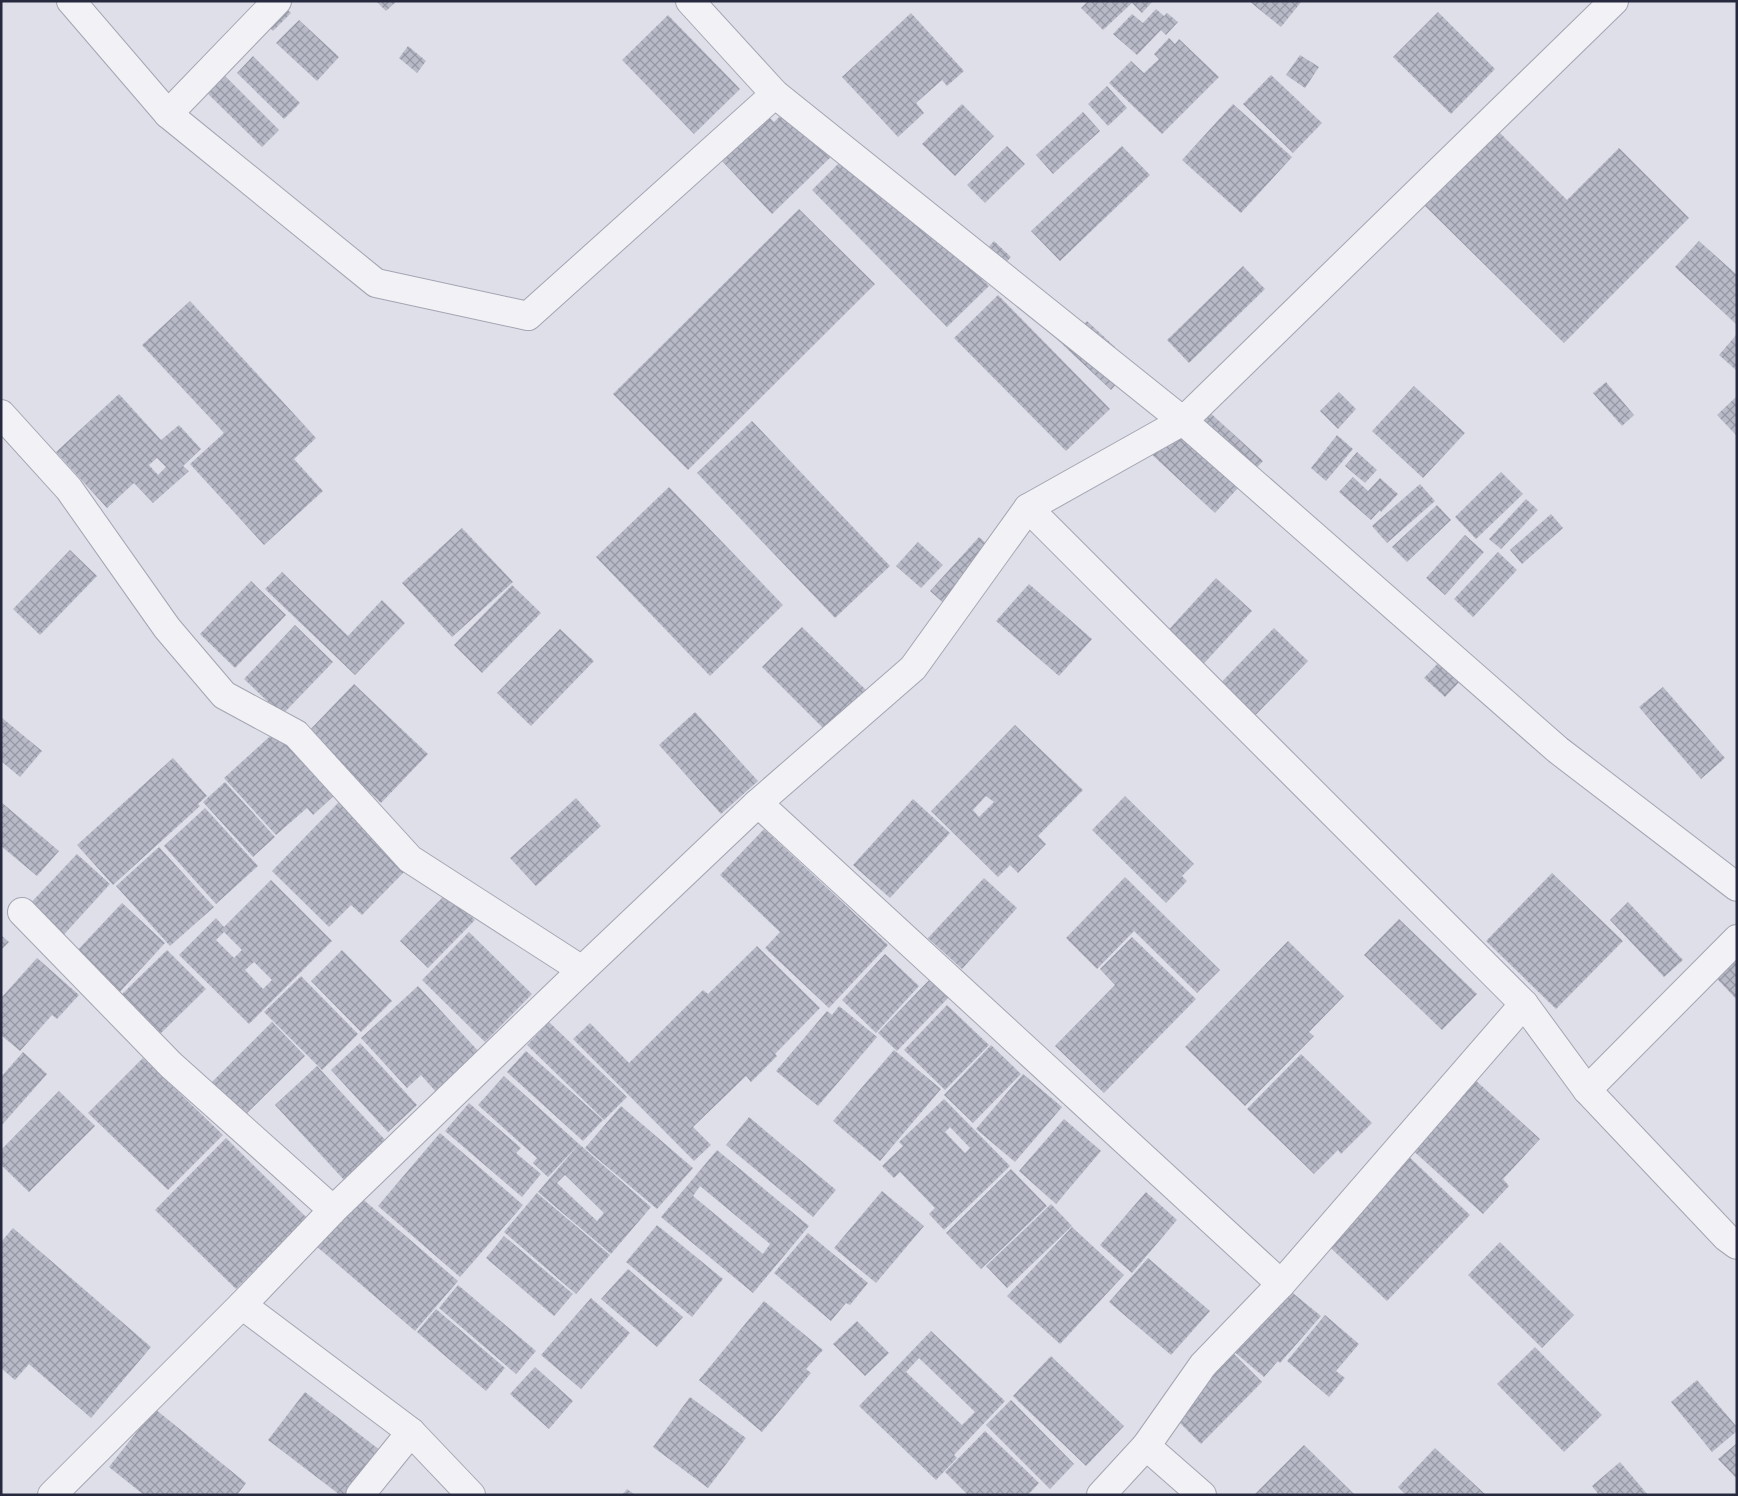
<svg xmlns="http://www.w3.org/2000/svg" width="1738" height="1496" font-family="'Alegreya Sans',sans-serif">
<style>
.building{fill:url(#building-cross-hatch);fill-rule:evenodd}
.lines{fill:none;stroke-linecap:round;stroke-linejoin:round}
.minor-casing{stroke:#a3a5b2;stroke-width:30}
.minor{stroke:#f1f1f6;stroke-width:28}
</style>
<defs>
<pattern id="building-cross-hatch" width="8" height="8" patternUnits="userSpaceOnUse" patternTransform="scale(1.25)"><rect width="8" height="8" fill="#b8bac8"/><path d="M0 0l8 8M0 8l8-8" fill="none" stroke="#9697a4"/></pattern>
</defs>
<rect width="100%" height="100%" fill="#dedfe8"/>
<g class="building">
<path d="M279,1L291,13L273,31L254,12Z"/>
<path d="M376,1H397L386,11Z"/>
<path d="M1088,1H1151L1152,2L1142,13L1132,3L1103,30L1081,8Z"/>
<path d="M1249,1H1302L1281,27Z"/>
<path d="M1156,9L1164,16L1167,13L1178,22L1166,35L1161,30L1137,55L1113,34L1132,14L1143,23Z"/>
<path d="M1438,12L1495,69L1451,114L1393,57Z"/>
<path d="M911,13L964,71L947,86L942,80L916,103L924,113L898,137L842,77Z"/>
<path d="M668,15L740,89L694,134L622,60Z"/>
<path d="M299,20L339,57L317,81L276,43Z"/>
<path d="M1169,38L1175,44L1179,39L1219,77L1162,134L1109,83L1131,61L1144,73L1159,59L1154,54Z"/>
<path d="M408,46L426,61L417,73L399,58Z"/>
<path d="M1300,55L1319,67L1305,88L1286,75Z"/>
<path d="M253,56L300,103L284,119L237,73Z"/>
<path d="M216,67L279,130L262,147L199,85Z"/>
<path d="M1271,75L1322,123L1293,153L1243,104Z"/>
<path d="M1107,86L1127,108L1108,126L1088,104Z"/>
<path d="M962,104L994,136L955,176L922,144Z"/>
<path d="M1233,104L1292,157L1241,213L1182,160Z"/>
<path d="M1083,112L1100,131L1053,174L1036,155Z"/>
<path d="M778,113L834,154L772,214L721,160L767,115L774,122L780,116Z"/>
<path d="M1498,131L1567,200L1619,148L1689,218L1564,343L1424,205Z"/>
<path d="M1007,146L1025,164L985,203L967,185Z"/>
<path d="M1122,146L1150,175L1060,261L1031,231Z"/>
<path d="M853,149L989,286L947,327L812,190Z"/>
<path d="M799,209L875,284L688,470L613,394Z"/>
<path d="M994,241L1011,257L993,277L976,261Z"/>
<path d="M1699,241L1737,275V325L1675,267Z"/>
<path d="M1243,266L1265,289L1189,363L1167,340Z"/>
<path d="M998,295L1110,409L1066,451L954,338Z"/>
<path d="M190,301L316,438L294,459L323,491L264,545L190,464L224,433L142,345Z"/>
<path d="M1060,312L1079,329L1087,321L1115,347L1106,356L1126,374L1111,390L1045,328Z"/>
<path d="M1737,334V371L1719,355Z"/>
<path d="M1606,382L1634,415L1622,426L1593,393Z"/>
<path d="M1414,386L1465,433L1423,478L1372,431Z"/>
<path d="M1339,392L1356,409L1338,429L1320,411Z"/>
<path d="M119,394L161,440L179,425L201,449L183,466L189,471L153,503L134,483L107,508L56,452ZM157,458L166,467L158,475L149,465Z"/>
<path d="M1737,396V436L1717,415Z"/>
<path d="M1196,400L1263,461L1215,513L1148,451Z"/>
<path d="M752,421L890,566L835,618L697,473Z"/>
<path d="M1337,435L1353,449L1326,481L1311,468Z"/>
<path d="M1357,452L1377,470L1365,483L1345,466Z"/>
<path d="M1501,472L1523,494L1476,539L1455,517Z"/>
<path d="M1353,477L1368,491L1380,478L1398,494L1381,512L1380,510L1371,520L1339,492Z"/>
<path d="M1420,484L1435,501L1387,543L1372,526Z"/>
<path d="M669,487L783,605L710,676L596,557Z"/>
<path d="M1526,499L1538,510L1501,549L1489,539Z"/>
<path d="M1437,505L1451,520L1407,562L1392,547Z"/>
<path d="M1551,514L1563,528L1522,564L1510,550Z"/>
<path d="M462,528L513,582L452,637L402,583Z"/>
<path d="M1465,535L1484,552L1445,595L1426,578Z"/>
<path d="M979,537L996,552L947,606L930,591Z"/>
<path d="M918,542L943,565L921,588L896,566Z"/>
<path d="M70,550L97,576L40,635L13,609Z"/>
<path d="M1498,552L1517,570L1473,617L1454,599Z"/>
<path d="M282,572L348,636L382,600L405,623L355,675L265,589Z"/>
<path d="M1216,578L1252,611L1187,682L1151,649Z"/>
<path d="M251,581L286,615L235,668L200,634Z"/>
<path d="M1029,584L1092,639L1059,676L996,621Z"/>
<path d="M512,585L541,613L482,673L454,645Z"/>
<path d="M295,625L333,662L282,715L244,679Z"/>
<path d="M802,627L869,693L829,734L762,667Z"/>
<path d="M1274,628L1308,661L1242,729L1208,696Z"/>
<path d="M560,629L594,661L531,726L497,693Z"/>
<path d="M1442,659L1463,678L1445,697L1424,678Z"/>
<path d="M354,684L428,754L381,803L307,733Z"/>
<path d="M1663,687L1725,758L1701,779L1639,707Z"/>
<path d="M695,712L758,781L721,814L659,745Z"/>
<path d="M1,717L42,751L20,777L1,761Z"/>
<path d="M1015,725L1083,790L1038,836L1046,844L1018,873L1010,865L998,877L931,811ZM986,796L994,802L979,817L973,810Z"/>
<path d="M277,730L336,794L313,815L307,808L276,835L224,778Z"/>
<path d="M173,758L207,796L198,804L200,806L113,885L77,845Z"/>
<path d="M225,782L275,837L253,857L203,802Z"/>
<path d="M1125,796L1194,864L1182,876L1187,881L1166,903L1092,830Z"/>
<path d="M576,798L601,826L536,886L510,858Z"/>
<path d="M913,799L950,833L890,898L853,865Z"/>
<path d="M340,801L408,868L362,915L351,905L329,927L272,871Z"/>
<path d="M1,802L59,851L37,876L1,846Z"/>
<path d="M205,808L258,866L216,904L164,846Z"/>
<path d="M764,829L888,945L829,1008L765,948L780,932L720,875Z"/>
<path d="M159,847L214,907L170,946L116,886Z"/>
<path d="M77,854L110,884L59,940L25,909Z"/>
<path d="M1552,873L1623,941L1556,1009L1486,941Z"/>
<path d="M1125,877L1220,970L1197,993L1134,931L1097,969L1066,938Z"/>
<path d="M984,878L1017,908L962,969L928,938Z"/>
<path d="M271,880L332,941L249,1024L179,955L216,918L224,927ZM224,932L242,950L234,958L216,940ZM254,962L272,980L263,989L245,970Z"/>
<path d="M447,893L475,920L428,968L400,941Z"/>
<path d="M1628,902L1683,960L1664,977L1610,920Z"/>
<path d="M122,903L165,943L117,995L73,955Z"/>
<path d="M1399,919L1477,994L1442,1030L1364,955Z"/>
<path d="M469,932L532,994L485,1042L422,980Z"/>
<path d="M1,935L9,942L1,950Z"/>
<path d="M1132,937L1196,999L1104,1093L1055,1046L1115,985L1100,969Z"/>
<path d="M1737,940V1000L1707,968Z"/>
<path d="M1288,941L1344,996L1309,1032L1314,1036L1245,1106L1185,1047Z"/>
<path d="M757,946L820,1008L775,1054L777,1056L751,1082L746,1076L693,1127L711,1145L694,1161L573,1039L590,1023L629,1063L703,990L708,994Z"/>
<path d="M167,950L206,989L155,1039L116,1000Z"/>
<path d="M342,950L392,1001L361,1032L311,981Z"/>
<path d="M885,954L919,986L876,1033L842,1000Z"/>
<path d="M37,958L79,995L57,1019L52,1015L20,1051L1,1035V998Z"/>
<path d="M301,976L358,1034L322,1070L264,1012Z"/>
<path d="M930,979L949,997L897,1051L878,1033Z"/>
<path d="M418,986L481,1054L437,1093L421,1075L407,1088L361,1038Z"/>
<path d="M947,1005L989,1045L945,1090L904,1050Z"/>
<path d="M839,1006L877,1037L818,1106L776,1071L827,1011L832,1015Z"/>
<path d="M272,1022L305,1056L241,1119L208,1086Z"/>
<path d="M549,1022L627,1097L604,1120L527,1045Z"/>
<path d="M360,1043L417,1105L388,1132L331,1070Z"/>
<path d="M991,1045L1021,1074L973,1123L944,1095Z"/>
<path d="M894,1050L941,1089L880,1161L833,1121Z"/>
<path d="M526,1051L603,1120L583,1141L507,1072Z"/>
<path d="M23,1052L47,1074L1,1126V1077Z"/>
<path d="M1301,1054L1372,1123L1341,1154L1338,1150L1314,1174L1247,1109Z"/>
<path d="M143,1058L223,1135L168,1190L88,1113Z"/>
<path d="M317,1066L387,1142L345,1181L275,1105Z"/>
<path d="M1462,1068L1540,1139L1503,1179L1509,1186L1483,1214L1398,1137Z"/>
<path d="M1023,1074L1062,1107L1015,1162L976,1129Z"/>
<path d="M504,1076L579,1144L548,1177L533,1163L537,1158L478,1105Z"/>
<path d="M59,1091L95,1126L29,1192L1,1165V1150Z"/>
<path d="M944,1099L1010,1166L944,1230L929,1214L935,1208L900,1172L894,1178L882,1166L903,1146L899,1142ZM950,1127L970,1148L965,1153L945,1132Z"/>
<path d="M469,1103L521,1148L516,1153L541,1174L522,1197L445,1131Z"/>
<path d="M621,1106L693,1168L657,1209L585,1148Z"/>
<path d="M749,1117L836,1190L813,1217L726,1145Z"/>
<path d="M1064,1119L1101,1151L1056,1204L1019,1171Z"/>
<path d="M440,1133L523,1205L460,1277L378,1206Z"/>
<path d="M226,1138L307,1218L236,1289L155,1210Z"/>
<path d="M579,1144L651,1207L611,1254L538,1192ZM565,1175L604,1213L597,1221L557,1183Z"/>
<path d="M717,1150L809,1226L753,1293L661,1217ZM700,1186L770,1244L763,1254L693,1196Z"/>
<path d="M1402,1150L1470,1215L1387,1301L1319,1237Z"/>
<path d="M1011,1169L1047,1206L981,1269L946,1233Z"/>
<path d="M882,1191L924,1226L876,1283L834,1248Z"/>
<path d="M1146,1192L1177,1220L1132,1273L1100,1245Z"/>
<path d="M537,1193L610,1255L576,1294L504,1232Z"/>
<path d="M358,1195L458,1281L415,1331L315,1245Z"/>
<path d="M1051,1204L1072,1226L1007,1288L986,1266Z"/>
<path d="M657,1225L723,1279L692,1317L626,1262Z"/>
<path d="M1072,1227L1124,1275L1060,1344L1007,1296Z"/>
<path d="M13,1228L151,1347L91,1418L29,1364L15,1380L1,1368V1242Z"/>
<path d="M808,1233L868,1283L850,1305L846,1303L831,1321L774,1273Z"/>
<path d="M504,1236L573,1294L554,1316L486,1258Z"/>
<path d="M1500,1242L1574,1315L1542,1348L1468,1275Z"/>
<path d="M1148,1258L1210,1311L1171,1355L1109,1302Z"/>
<path d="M628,1269L683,1317L657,1347L601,1299Z"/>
<path d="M1278,1281L1321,1316L1280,1363L1278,1361L1264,1377L1225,1344Z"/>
<path d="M458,1285L536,1351L516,1374L439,1308Z"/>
<path d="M591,1298L630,1333L581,1389L541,1355Z"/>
<path d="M764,1301L823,1350L806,1369L811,1373L762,1432L699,1380Z"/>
<path d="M436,1309L505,1368L486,1391L417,1332Z"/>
<path d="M1325,1315L1359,1344L1336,1371L1345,1378L1329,1397L1287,1361Z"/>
<path d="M857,1321L889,1353L865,1376L833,1344Z"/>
<path d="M931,1331L1005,1401L954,1455L957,1458L936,1480L859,1406ZM919,1358L975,1412L962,1425L906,1372Z"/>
<path d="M1221,1341L1262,1382L1201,1444L1160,1403Z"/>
<path d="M1535,1347L1602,1415L1564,1452L1497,1384Z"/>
<path d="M1051,1356L1124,1426L1086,1466L1013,1396Z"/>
<path d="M535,1367L573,1401L549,1429L510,1394Z"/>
<path d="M1697,1380L1737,1427V1431L1712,1452L1671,1402Z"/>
<path d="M305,1392L381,1451L355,1495H340L268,1440Z"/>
<path d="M690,1397L746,1438L708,1488L653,1447Z"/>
<path d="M1011,1400L1074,1464L1050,1489L986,1425Z"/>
<path d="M155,1409L246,1483L237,1495H144L109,1467Z"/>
<path d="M985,1431L1039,1483L1028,1495H968L945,1472Z"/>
<path d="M1737,1443V1479L1718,1459Z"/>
<path d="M1304,1445L1355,1495H1254Z"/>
<path d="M1435,1448L1486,1495H1406L1398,1487Z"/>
<path d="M1620,1462L1648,1495H1599L1592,1486Z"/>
<path d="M627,1489L635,1495H622Z"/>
</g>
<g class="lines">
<g class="minor-casing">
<g id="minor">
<path d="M71,1L168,114L376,283L528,316L775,94"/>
<path d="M690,1L775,94L1183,421L1558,750L1737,887"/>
<path d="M168,114L277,1"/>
<path d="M1,414L69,489L167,628L224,695L296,734L410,859L582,970"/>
<path d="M1028,508L1524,1004L1587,1090L1726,1237L1737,1245"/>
<path d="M758,803L1281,1284"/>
<path d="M22,912L171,1065L333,1210"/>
<path d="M1587,1090L1737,939"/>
<path d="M242,1305L411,1432L471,1495"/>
<path d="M1146,1446L1202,1495"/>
<path d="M52,1495L242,1305L333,1210L582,970L758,803L913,668L1028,508L1183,421L1614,1"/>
<path d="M360,1495L411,1432"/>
<path d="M1101,1495L1146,1446L1203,1365L1281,1284L1524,1004"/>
</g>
</g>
<use href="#minor" class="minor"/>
</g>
<rect width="1738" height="1496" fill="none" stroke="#272a3f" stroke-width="5"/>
</svg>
